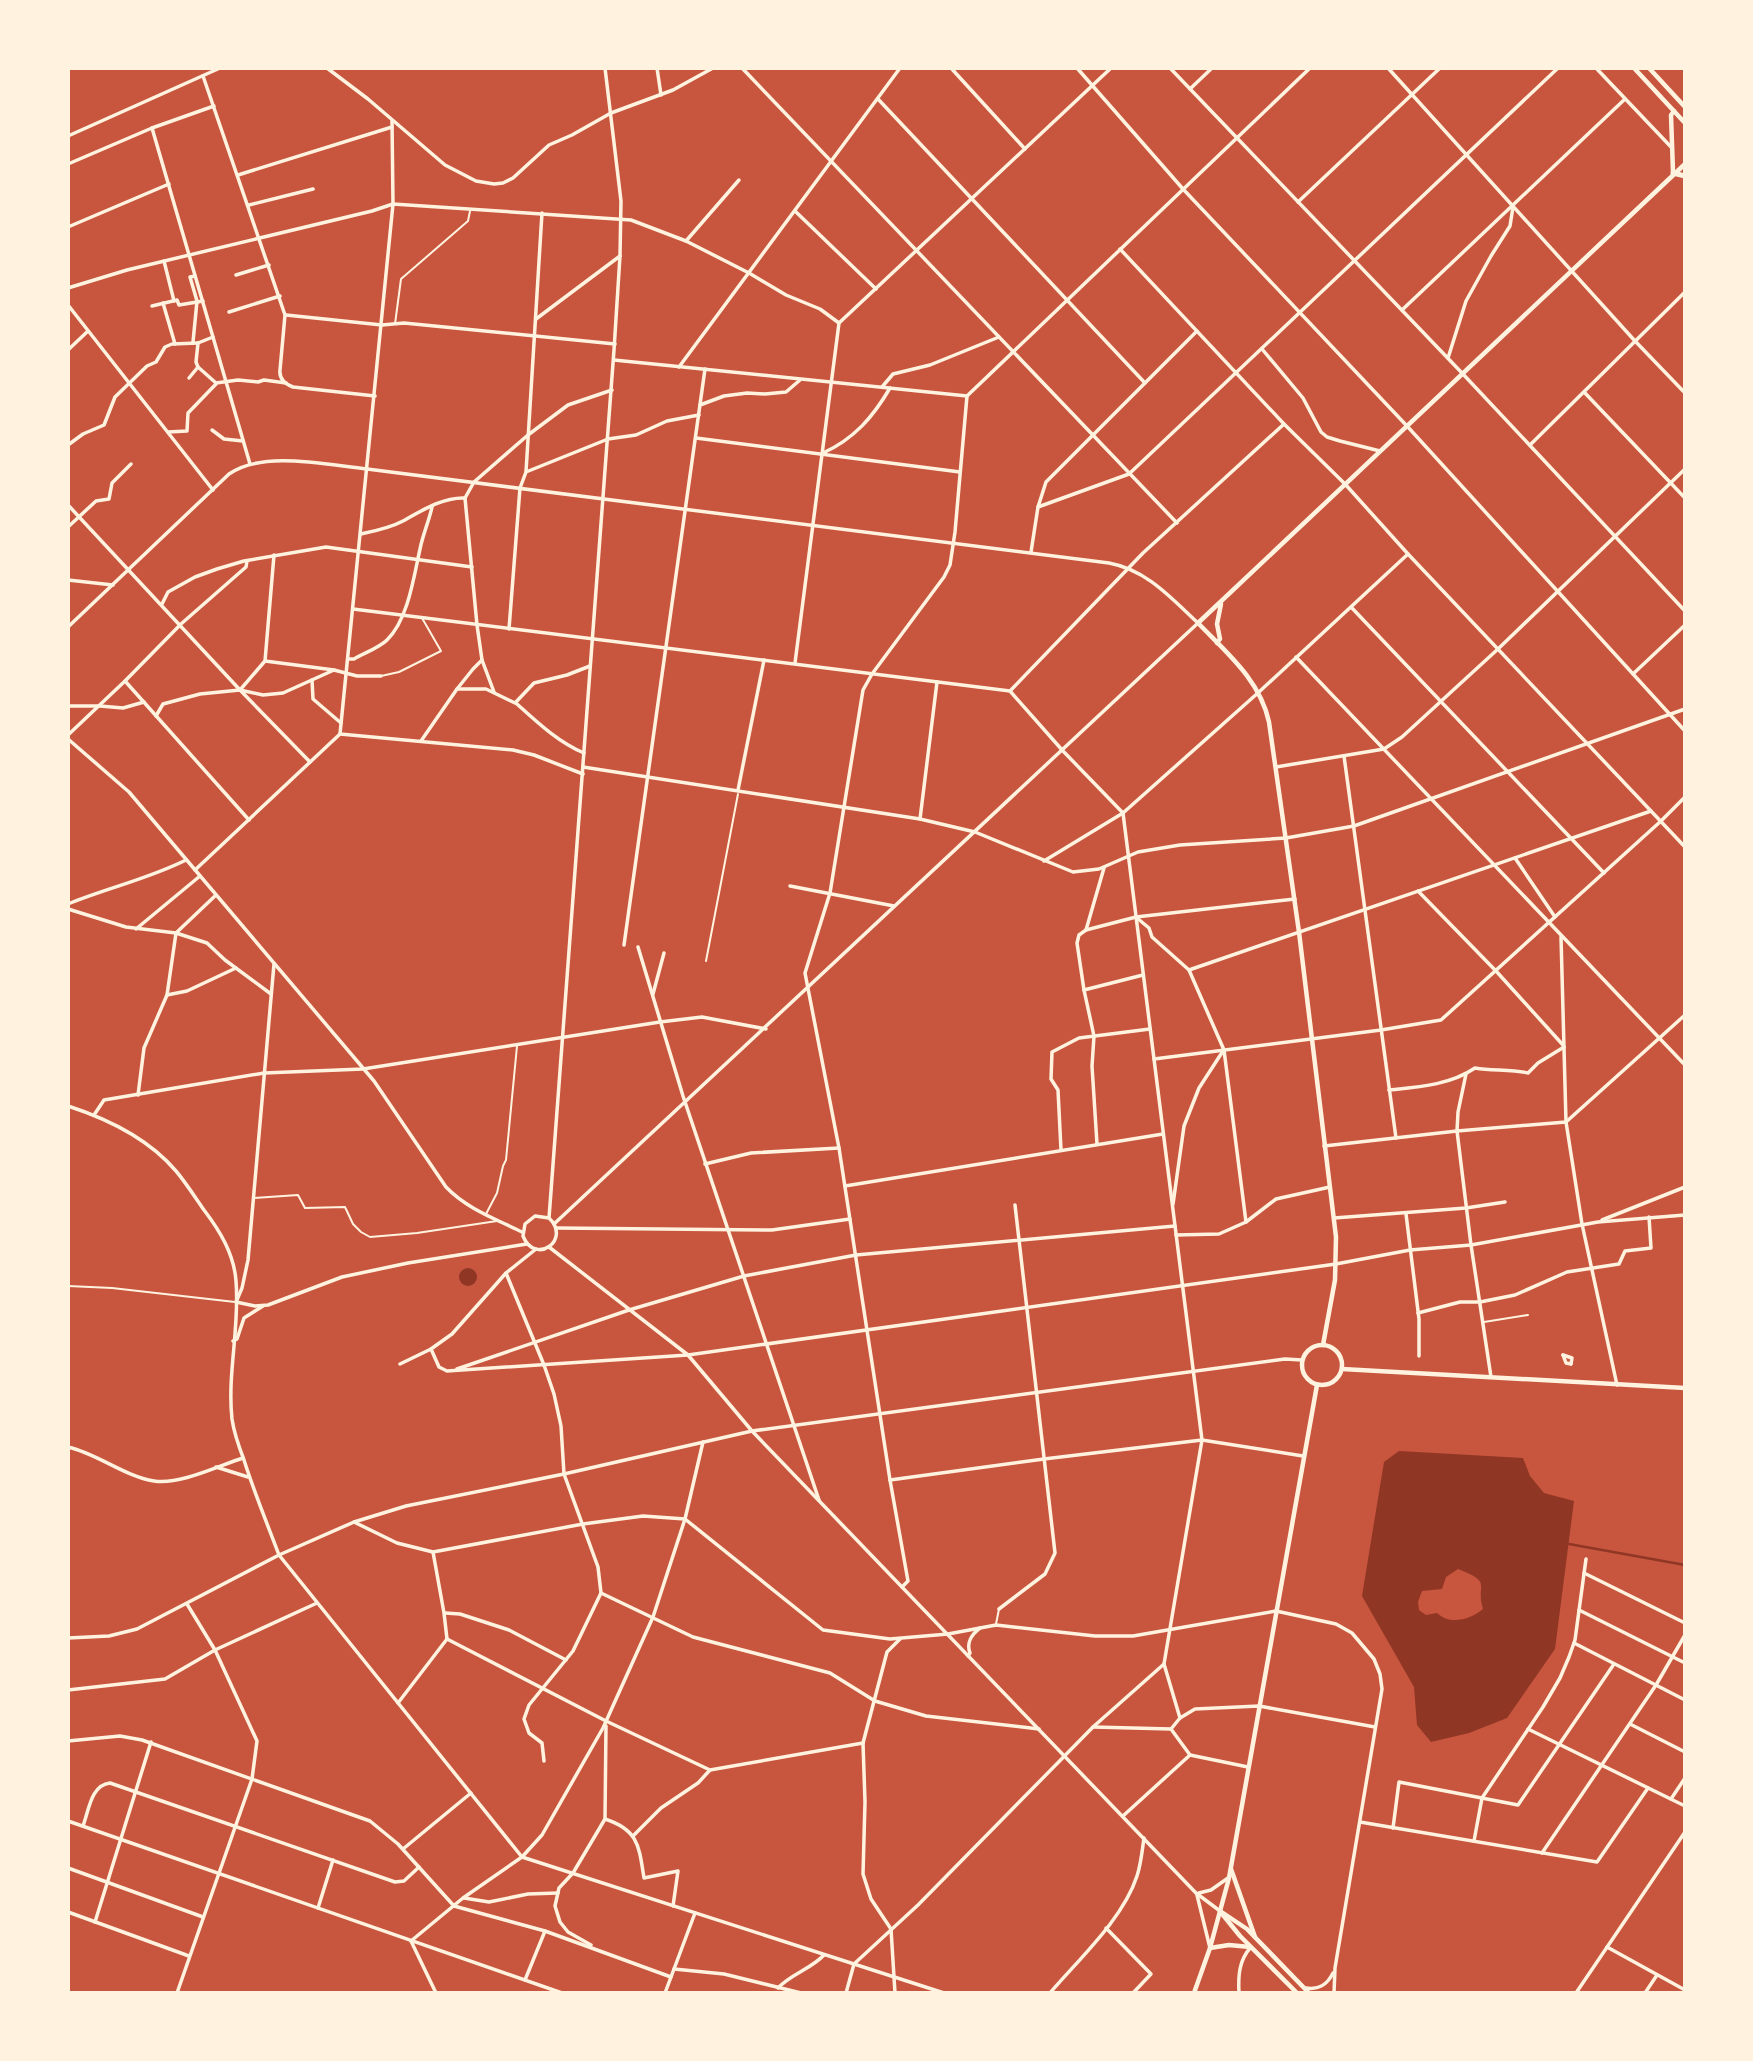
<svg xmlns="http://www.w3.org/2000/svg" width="1753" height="2061" font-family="'Zilla Slab',serif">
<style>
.water{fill:#8f3625;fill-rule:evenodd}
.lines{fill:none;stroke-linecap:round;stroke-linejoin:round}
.stream{stroke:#8f3625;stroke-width:2.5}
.service{stroke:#fff3e0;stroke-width:2}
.minor{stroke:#fff3e0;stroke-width:3.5}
.tertiary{stroke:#fff3e0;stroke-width:3.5}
.secondary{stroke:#fff3e0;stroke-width:4.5}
.primary{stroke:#fff3e0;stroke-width:5}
</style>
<rect width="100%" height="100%" fill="#c8553d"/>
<g class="water">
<circle cx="468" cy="1277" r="9"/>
<path d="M1399,1451L1523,1458L1530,1476L1544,1493L1574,1501L1555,1649L1507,1718L1469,1733L1431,1742L1417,1725L1414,1687L1362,1596L1384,1462ZM1458,1569C1494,1583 1475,1583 1483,1609C1471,1619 1451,1626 1437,1613L1426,1615L1419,1610L1418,1602L1422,1591L1442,1589L1446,1577Z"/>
</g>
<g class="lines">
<path class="stream" d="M1569,1544L1685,1565"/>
<g class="service">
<path d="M395,324L401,279L468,221L470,211"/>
<path d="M381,676L399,672L441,651L422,618"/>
<path d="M706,961L738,794"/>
<path d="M254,1198L298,1195L305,1208L345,1207L353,1224L361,1232L370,1237L417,1233L497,1221"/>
<path d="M486,1214L497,1193L503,1166L506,1160L517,1046"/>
<path d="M68,1286L112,1288L235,1302"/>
<path d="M1484,1322L1528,1315"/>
<path d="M996,1624L999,1609"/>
</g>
<g class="minor">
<path d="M327,68L368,99L445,165L476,181L494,184L503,183L513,178L549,145L572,135L611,113L673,90L713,68"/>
<path d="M657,68L661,95"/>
<path d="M742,68L1177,523"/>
<path d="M951,68L1025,149"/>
<path d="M1077,68L1183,189L1407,426L1685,731"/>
<path d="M1170,68L1462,373L1685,611"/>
<path d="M1388,68L1635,341L1685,393"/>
<path d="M1596,68L1672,148"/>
<path d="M203,76L285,315L280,370C279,379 285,384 293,387L375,396"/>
<path d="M1190,89L1212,68"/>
<path d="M878,99L1145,383"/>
<path d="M152,128L250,464"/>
<path d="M68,164L152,128L214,106"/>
<path d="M238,175L392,127"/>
<path d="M1298,202L1440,68"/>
<path d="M249,205L313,189"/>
<path d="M795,211L876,289"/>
<path d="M68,227L169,184"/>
<path d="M686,241L739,180"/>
<path d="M1120,249L1284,424L1345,484L1408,554L1685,847"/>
<path d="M164,261L174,301"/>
<path d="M236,275L269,265"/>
<path d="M68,288L127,270L372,211L393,204L631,220L686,241L749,273L786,295L820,309L839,323"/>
<path d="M163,303L175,344"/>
<path d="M68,305L213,490"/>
<path d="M152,306L177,300L179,305L203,301"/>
<path d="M1402,310L1625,99"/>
<path d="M229,312L280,296"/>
<path d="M286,315L382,325L404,323L615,344"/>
<path d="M536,319L620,256"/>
<path d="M193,342L197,301L190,277L195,276"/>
<path d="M1262,349L1303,398L1321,432L1327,437L1340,441L1380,451"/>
<path d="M68,350L88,331"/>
<path d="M1448,358L1466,301L1491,256L1510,226L1513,207"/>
<path d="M614,360L967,396"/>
<path d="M198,367L216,383L238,380L258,382L264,380L286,383"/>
<path d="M679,367L900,68"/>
<path d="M189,378L198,367L196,362L198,343"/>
<path d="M882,387L893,374L930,365L999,337"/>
<path d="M1584,392L1685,498"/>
<path d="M700,405L724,396L747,393L765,394L786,392L800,380"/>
<path d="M212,430L224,439L243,441"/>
<path d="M168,432L187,431L188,413L216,384"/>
<path d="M696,438L960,472"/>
<path d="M68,445L83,434L104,425L115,397L147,366L156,362L165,347L172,344L198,343L213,337"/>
<path d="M1530,445L1685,292"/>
<path d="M823,453C854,439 873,417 890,388"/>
<path d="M526,472L608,439L636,435L667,421L699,415"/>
<path d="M465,498L474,482L528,435L568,405L612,390"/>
<path d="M68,505L240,690L310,762"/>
<path d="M1038,507L1129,474L1558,68"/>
<path d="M68,527L96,501L109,499L112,483L131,464"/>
<path d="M361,534C375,531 390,528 403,521C421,511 443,497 465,498"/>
<path d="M1031,552L1038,507L1046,482L1197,331"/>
<path d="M68,580L113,585"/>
<path d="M162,604L168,592L195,577L217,569L244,561L326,547L472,567"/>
<path d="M1351,607L1604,873"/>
<path d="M353,609L1010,691L1063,751L1123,813L1202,1440L1164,1664L1093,1727L918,1905L854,1964L846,1993"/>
<path d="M509,629L520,488L526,472L542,213"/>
<path d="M1296,657L1685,1065"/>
<path d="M348,659H354C364,653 379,648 387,640C408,620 414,576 420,549C423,534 429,521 432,507"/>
<path d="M482,660L494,692"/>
<path d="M265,661L334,670L357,676H381"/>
<path d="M795,663L839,323L1111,68"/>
<path d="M1633,674L1685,625"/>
<path d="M312,680L313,699L341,723"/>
<path d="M125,681L249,820"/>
<path d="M457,689L473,669L482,660L477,625L465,498"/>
<path d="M240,690L265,661L274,555"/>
<path d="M1010,691L1143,553L1284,424"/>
<path d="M516,703C537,722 558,742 584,753"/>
<path d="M68,706H100L123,708L144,702"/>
<path d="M156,716L163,704L200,694L240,690L263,695L283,693L334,670"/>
<path d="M340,734L513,750L534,755L583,774"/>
<path d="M68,735L125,681L181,624L246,567L247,561"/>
<path d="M421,741L457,689H486L515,703L534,683L567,675L590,666"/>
<path d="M1344,756L1396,1138"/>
<path d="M583,767L920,819L975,832L1073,872L1099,869L1138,852L1180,845L1286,838L1354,826L1685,709"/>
<path d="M1276,767L1384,749L1402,737L1498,649L1685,469"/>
<path d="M738,790L764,660"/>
<path d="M920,819L937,682"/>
<path d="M1515,858L1555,917"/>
<path d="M1044,861L1123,813L1259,692L1408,554"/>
<path d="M195,870L340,734L393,204L392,121"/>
<path d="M790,886L894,906"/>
<path d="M1418,891L1496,971L1563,1045"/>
<path d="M68,904C107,888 148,879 186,860"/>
<path d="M68,909L126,927L176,933L207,943L225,960L271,994"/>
<path d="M1137,918L1149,928L1152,937L1189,970L1224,1050L1246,1222"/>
<path d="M136,929L200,876"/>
<path d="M1086,930L1104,868"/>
<path d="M1561,937L1566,1122L1582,1224L1617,1385"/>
<path d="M624,945L705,369"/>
<path d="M638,947L683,1096L819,1500"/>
<path d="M274,964L248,1260L242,1288L236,1302L255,1306L268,1305L342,1277L408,1263L527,1244"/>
<path d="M1189,970L1651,811"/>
<path d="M1084,990L1143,975"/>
<path d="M653,994L664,953"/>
<path d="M167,995L187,991L236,968"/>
<path d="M1154,1059L1381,1030L1441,1020L1661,821L1685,797"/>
<path d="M1466,1074L1458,1112L1457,1131L1471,1245L1491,1377"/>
<path d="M1389,1090C1419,1087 1450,1085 1475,1068C1493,1071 1510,1069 1528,1073L1538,1063L1564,1047"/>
<path d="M138,1095L144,1048L167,995L176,933L216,895"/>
<path d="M94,1115L104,1100L264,1073L363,1069L660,1022L702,1017L766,1029"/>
<path d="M1097,1144L1092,1066L1094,1036L1084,990L1077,943L1079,935L1086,930L1136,917L1295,899"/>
<path d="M1324,1146L1457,1131L1566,1122L1685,1015"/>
<path d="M1061,1150L1058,1090L1051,1079L1052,1052L1079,1038L1150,1029"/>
<path d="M705,1164L751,1153L839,1148"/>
<path d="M845,1186L1163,1134"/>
<path d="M1173,1204L1184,1126L1199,1088L1223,1051"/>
<path d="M1406,1214L1419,1319V1356"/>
<path d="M1334,1218L1466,1208L1505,1202"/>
<path d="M1602,1220L1685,1187"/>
<path d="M556,1228L772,1230L850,1219"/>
<path d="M1176,1235L1219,1234L1246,1222L1276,1199L1330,1187"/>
<path d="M506,1273L544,1365L554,1394L561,1426L564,1474L598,1567L601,1593L573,1651L529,1705L524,1719L529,1733L542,1743L544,1761"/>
<path d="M1418,1313L1460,1302H1480L1515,1295L1567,1272L1619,1264L1625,1251L1651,1248L1649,1217"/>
<path d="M431,1349L439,1367L447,1371L688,1355L1336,1264L1410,1250L1471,1245L1598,1222L1685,1215"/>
<path d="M1563,1355L1572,1358L1571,1364"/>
<path d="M1563,1355L1566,1363L1571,1364"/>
<path d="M400,1364L431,1349L452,1334L506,1273L536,1249"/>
<path d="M457,1369L629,1310L744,1276L856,1255L1175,1226"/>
<path d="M68,1447C98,1454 124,1476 154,1481C180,1485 218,1466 243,1458"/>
<path d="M890,1480L1044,1459L1202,1440L1303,1456"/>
<path d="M354,1522L397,1543L433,1552L583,1524L643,1516L685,1519L823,1630L890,1639L948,1634L996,1625L1095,1636H1133L1276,1611L1336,1624L1352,1633L1374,1659L1380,1674L1382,1689L1335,1968L1334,1993"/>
<path d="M1584,1573L1685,1623"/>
<path d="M902,1587L908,1581L890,1480L839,1148L805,973L830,893L863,690L872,674L944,577L950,565L955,532L967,396L1310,68"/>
<path d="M601,1593L693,1637L830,1673L875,1701L926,1716L1039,1729"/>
<path d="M999,1609L1045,1574L1055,1553L1015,1205"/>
<path d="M1579,1610L1685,1663"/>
<path d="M445,1613L460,1614L509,1630L566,1660"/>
<path d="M447,1639L606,1721L710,1770L863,1743"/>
<path d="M1574,1643L1685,1700"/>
<path d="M968,1656L970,1653C966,1643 972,1634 980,1628"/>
<path d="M1164,1664L1180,1718"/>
<path d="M68,1690L165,1679L215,1650L317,1603"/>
<path d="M398,1703L447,1639L444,1613L433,1552"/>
<path d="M1630,1724L1685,1752"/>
<path d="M1093,1727L1171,1729"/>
<path d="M1171,1729L1180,1718L1195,1709L1259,1706L1375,1727"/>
<path d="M1171,1729L1190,1755"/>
<path d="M1528,1729L1685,1806"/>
<path d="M68,1741L120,1736L142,1740L370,1821L398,1844L454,1906L545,1931L671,1977"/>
<path d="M1671,1799L1685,1778"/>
<path d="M1123,1816L1190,1755L1248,1767"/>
<path d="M605,1819C639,1830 639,1847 644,1878L678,1871L673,1906"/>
<path d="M68,1821L562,1993"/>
<path d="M1360,1822L1597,1862L1648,1788"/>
<path d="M83,1826C89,1810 91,1785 110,1783L395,1882L404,1881L419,1867"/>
<path d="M1393,1828L1399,1782L1518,1805L1614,1664"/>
<path d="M633,1836L661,1808L698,1783L710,1770"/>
<path d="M1474,1841L1482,1798L1543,1707L1560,1678L1569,1657L1575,1640L1586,1559"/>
<path d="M403,1849L471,1793"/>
<path d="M1542,1853L1656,1685L1685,1635"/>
<path d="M68,1868L203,1917"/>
<path d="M464,1898L489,1902L528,1894L558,1893"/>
<path d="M318,1908L333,1860"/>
<path d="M68,1912L189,1956"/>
<path d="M95,1922L151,1742"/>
<path d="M1106,1928L1151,1974L1133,1993"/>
<path d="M411,1941L463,1898L522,1857L542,1835L603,1728L653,1617L685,1519L703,1442"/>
<path d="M411,1941L436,1993"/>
<path d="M591,1945L568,1932L560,1922L555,1906L559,1888L573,1873L605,1819L606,1726"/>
<path d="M1607,1947L1685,1990"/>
<path d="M674,1969L724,1974L801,1993"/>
<path d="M525,1980L545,1931"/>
<path d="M778,1988C791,1974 811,1969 824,1955"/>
<path d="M1306,1988C1319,1990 1327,1985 1333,1973"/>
<path d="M177,1993L252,1779L257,1741L215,1650L187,1604"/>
<path d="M665,1993L695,1913"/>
<path d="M895,1993L891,1929L871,1899L863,1874L865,1802L863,1743L887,1652L900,1639"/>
<path d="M944,1993L522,1857L279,1555L354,1522L406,1506L564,1474L752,1431L1285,1359L1302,1360"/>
<path d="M1050,1993C1079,1959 1123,1919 1137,1876C1141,1864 1142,1851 1144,1838"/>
<path d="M1239,1993C1238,1976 1239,1960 1251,1947"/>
<path d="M1645,1993L1657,1975"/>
</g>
<g class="tertiary">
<path d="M68,136L220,68"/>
<path d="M68,627L229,474C263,450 327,465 367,469L1109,563C1147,570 1171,598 1198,623L554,1224"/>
<path d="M68,739L129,792L374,1081L446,1187C467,1209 496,1219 522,1232"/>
<path d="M68,1106C108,1119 148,1138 176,1171C186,1183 195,1197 204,1210C220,1231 234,1254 236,1281C240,1327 227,1374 232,1419C234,1433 239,1447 244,1460C254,1492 267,1523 279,1555L137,1629L109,1636L68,1638"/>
<path d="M549,1218L535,1216L525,1224L523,1236C535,1266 572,1240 549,1218L614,350L620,256L621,201L605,68"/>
<path d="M549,1247L688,1355L752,1431L1196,1893L1220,1911"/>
<path d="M233,1341L237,1339L244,1318L263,1306"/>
<path d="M216,1467L248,1477"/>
<path d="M1199,1893L1211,1890L1228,1878"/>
<path d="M1197,1895L1210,1948"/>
<path d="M1576,1993L1685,1832"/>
</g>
<g class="secondary">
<path d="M1634,68L1685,123"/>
<path d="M1649,68L1685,107"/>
<path d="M1673,172L1671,115L1674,111"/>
<path d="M1217,643L1220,639L1217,624L1221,604"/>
<circle cx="1322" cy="1365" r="20"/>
<path d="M1323,1345L1335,1280L1336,1237L1299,932L1269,722C1260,680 1227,653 1198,623L1685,164"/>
<path d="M1342,1369L1685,1388"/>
<path d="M1231,1869L1255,1937"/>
<path d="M1220,1911L1247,1929L1309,1993"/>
<path d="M1223,1915L1240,1936L1297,1993"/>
<path d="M1210,1948L1229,1945L1250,1947"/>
<path d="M1194,1993L1210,1948L1229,1878L1317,1385"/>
</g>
<path class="primary" d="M1673,173L1685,176"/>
</g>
<rect width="1753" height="2061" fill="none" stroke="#fff3e0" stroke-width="140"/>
</svg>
